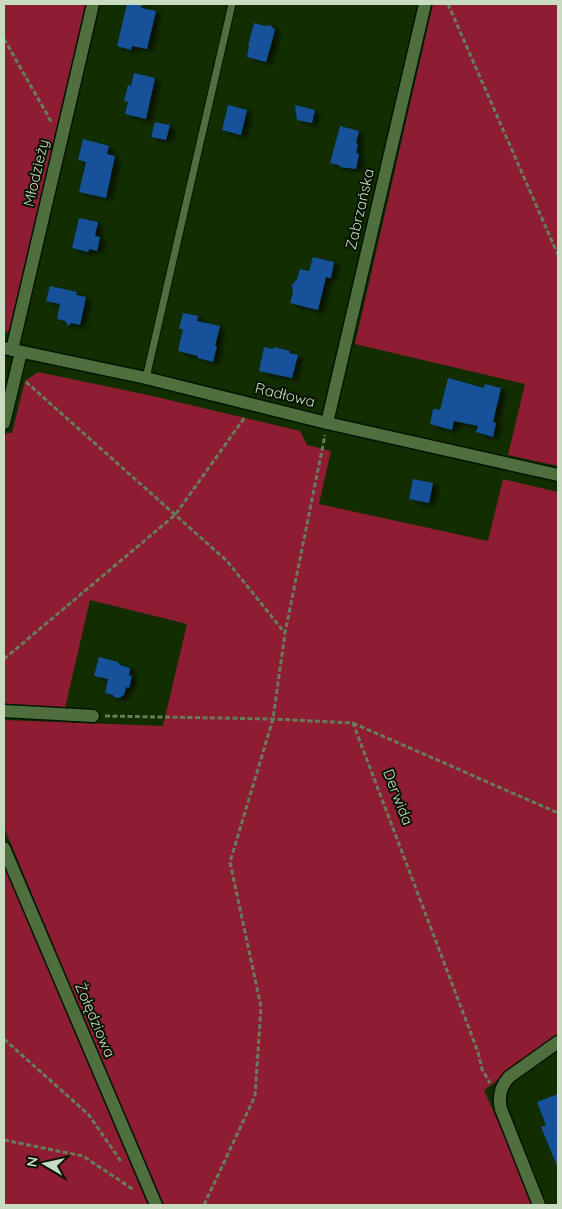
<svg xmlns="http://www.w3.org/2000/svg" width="562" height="1209" font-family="Quicksand,sans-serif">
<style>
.green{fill:#8e1c33}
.building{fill:#12519a;filter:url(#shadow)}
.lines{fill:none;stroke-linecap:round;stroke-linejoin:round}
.lane-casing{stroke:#021500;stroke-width:9}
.street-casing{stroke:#021500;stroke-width:15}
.path{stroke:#667d59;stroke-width:3;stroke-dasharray:5 2.5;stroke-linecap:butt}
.lane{stroke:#4f6f3f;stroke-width:7}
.street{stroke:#4f6f3f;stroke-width:12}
.labels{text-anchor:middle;stroke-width:4;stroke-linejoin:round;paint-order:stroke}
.street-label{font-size:15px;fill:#c9dbc1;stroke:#071302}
</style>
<defs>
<filter id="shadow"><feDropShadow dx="5.5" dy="3" stdDeviation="2.5" flood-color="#0009"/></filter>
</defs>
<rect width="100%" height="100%" fill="#122e00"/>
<g class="green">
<path d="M4,4H87L11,329L4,334Z"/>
<path d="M433,4H558V466L508,455L525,384L355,344Z"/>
<path d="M38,372L148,395L300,431L307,445L331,451L319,504L488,541L503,479L558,492V1037L484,1090L535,1205H161L4,827V720L163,726L187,624L90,600L65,708L4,704V444L6,433H12L25,381Z"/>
<path d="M4,861L149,1205H4Z"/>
</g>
<g class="building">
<path d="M127,4H142L141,8L156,11L147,49L132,46L131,50L117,46Z"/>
<path d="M254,23L266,26L270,25L275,30L266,62L247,57L249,46H248Z"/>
<path d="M134,73L155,78L146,119L125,114L128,102L124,101L128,85L131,86Z"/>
<path d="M228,105L247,110L241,135L222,130Z"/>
<path d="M295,105L315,110L312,123L297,120Z"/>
<path d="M155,122L170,125L166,140L151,137Z"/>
<path d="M340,126L359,131L356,143L358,144L356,153L359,154L356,169L340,167L339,165L330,163Z"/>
<path d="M83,139L109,146L107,154L115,156L106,198L79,192L86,162L78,160Z"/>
<path d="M79,218L98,222L95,236L100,237L97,251L89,249L88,252L72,248Z"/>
<path d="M313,257L334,262L331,278L326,277L318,310L290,303L293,292L292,285L297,279L300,269L309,271Z"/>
<path d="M50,286L77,292L76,295L86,297L80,325L71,323L68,326L65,321L57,319L60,304L46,301Z"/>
<path d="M183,313L198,316L197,321L220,326L215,346H217L213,362L198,358V356L178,351L183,329H179Z"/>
<path d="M264,347L273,349L274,347L290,351L289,353L298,355L292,378L259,371Z"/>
<path d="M448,378L484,388L485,384L501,388L493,422L496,423L493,437L476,432L478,426L454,421L452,430L430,424L433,409L440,410Z"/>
<path d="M413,479L433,483L429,503L409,499Z"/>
<path d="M99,657L118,662L120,665L130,668L129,675L132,676L129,688L126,687L124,695L119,698L114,697L113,695L105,693L108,679L94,676Z"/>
<path d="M558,1094V1168L541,1127L546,1125L537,1102Z"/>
</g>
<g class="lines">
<g class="lane-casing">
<path id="lane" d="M146,378L232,4"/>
</g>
<g class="street-casing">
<g id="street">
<path d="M4,348L146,378L327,423L558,475"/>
<path d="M12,350L93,4"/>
<path d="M4,423L21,352"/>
<path d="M327,423L425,4"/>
<path d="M4,711L93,716"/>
<path d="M4,848L156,1205"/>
<path d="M539,1205L501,1109C498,1097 500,1087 509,1077L558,1042"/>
</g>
</g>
<g class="path">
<path d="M448,4L558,255"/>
<path d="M4,39L52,123"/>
<path d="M26,382L227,561L285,633"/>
<path d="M4,659L175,515L245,417"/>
<path d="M105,716L273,719L353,723L478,1052L482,1069L490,1083"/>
<path d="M353,723L558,813"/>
<path d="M4,1039L89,1115L122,1163"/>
<path d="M4,1140L83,1156L134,1190"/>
<path d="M204,1205L255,1096L261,1007L230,862L273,719L285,633L325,435"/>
</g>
<use href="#lane" class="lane"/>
<use href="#street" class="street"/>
</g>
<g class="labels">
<g class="street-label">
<text transform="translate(36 173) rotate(-77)" y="5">Młodzieży</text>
<text transform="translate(360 209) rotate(-77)" y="5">Zabrzańska</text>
<text transform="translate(285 395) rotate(14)" y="5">Radłowa</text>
<text transform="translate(398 797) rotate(69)" y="5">Derwida</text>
<text transform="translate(95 1020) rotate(67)" y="5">Żołędziowa</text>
</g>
</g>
<rect width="562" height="1209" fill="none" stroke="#c9dbc1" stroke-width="10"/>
<g transform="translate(45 1164) rotate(279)" stroke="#071302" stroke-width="4" paint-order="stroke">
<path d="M0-4L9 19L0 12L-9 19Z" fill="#c9dbc1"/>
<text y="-8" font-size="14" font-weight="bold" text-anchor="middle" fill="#c9dbc1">N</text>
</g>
</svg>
